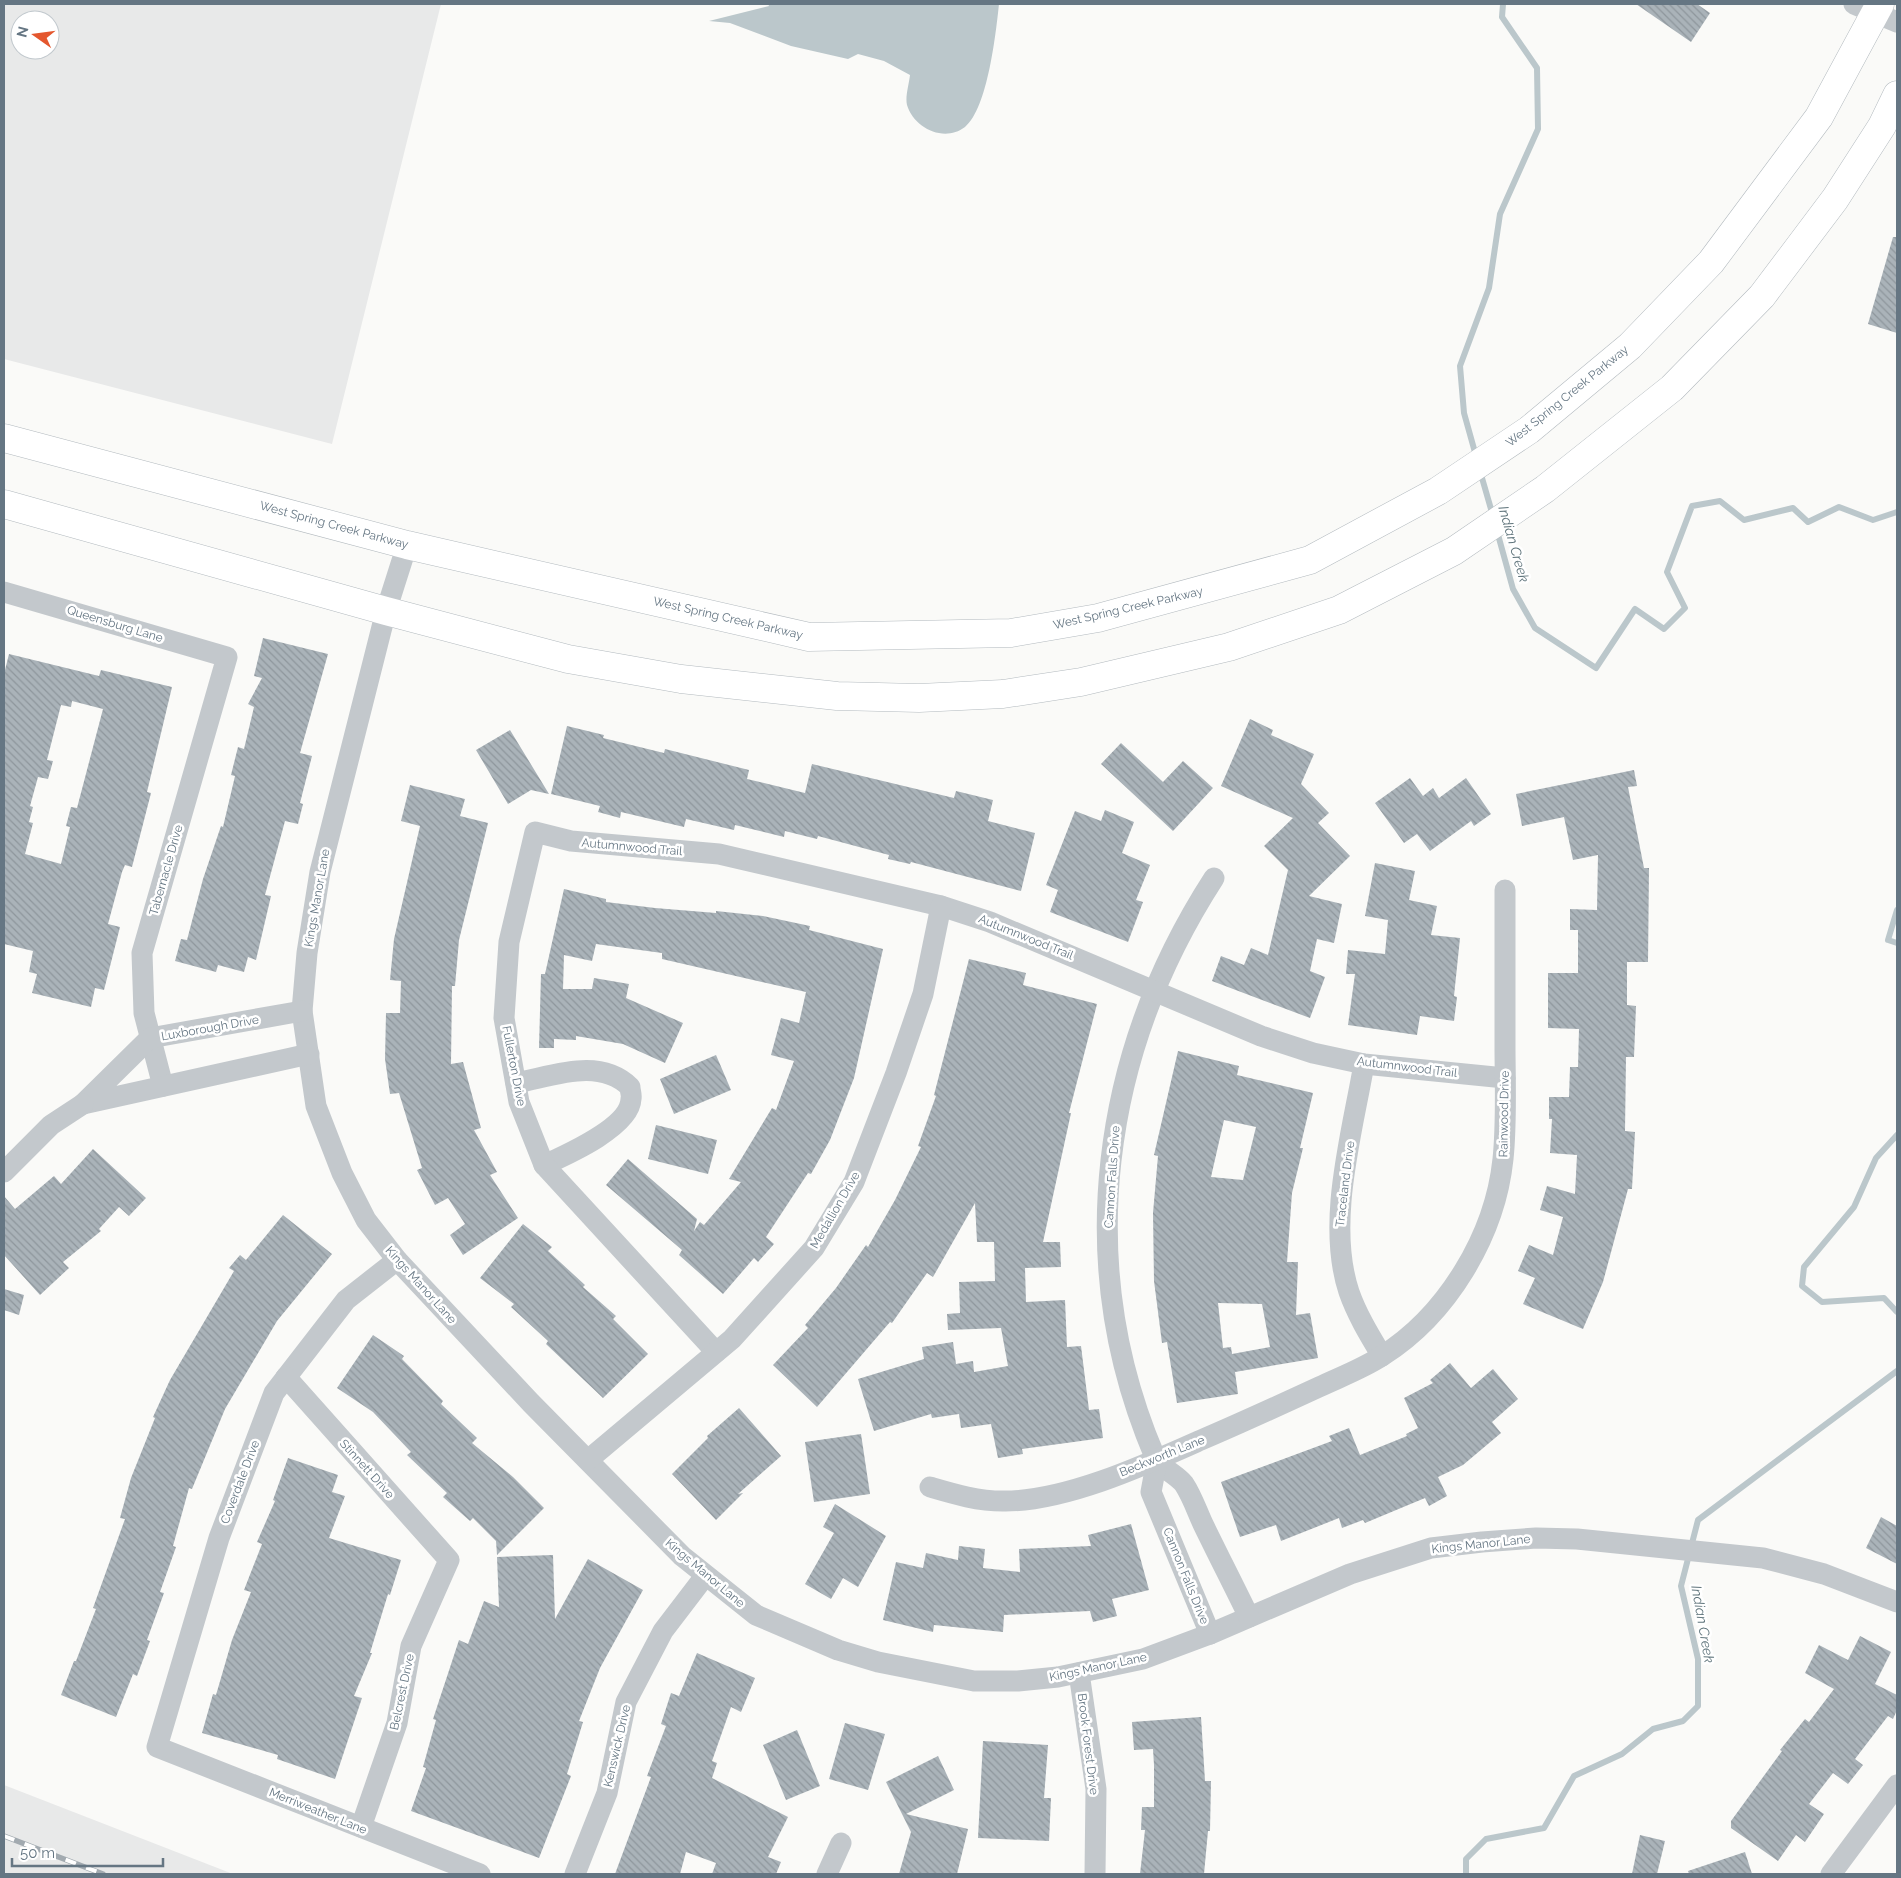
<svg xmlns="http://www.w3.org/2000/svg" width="1901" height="1878" font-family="Raleway,sans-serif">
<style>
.built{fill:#e8e9e9;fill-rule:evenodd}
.water{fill:#bbc7cb}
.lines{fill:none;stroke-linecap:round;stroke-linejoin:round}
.stream{stroke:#bbc7cb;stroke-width:6}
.building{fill:url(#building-back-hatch);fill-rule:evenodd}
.secondary-casing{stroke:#b3babf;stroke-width:29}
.minor{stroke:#c3c8cc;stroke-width:21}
.secondary{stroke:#fff;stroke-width:28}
.rail-casing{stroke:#a2aab0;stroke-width:5.5}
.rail{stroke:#fff;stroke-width:4;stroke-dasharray:11;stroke-linecap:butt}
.labels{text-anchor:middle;stroke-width:5;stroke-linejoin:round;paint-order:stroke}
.street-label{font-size:12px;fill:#657683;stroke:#fff}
.water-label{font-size:14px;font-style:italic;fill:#60757c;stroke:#fff}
</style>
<defs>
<pattern id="building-back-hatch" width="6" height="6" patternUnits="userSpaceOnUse" patternTransform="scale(1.25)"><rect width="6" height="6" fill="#aab3b9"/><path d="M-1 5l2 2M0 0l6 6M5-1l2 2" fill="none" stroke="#8e969c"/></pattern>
</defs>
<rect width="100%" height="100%" fill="#fafaf8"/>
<g class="built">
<path d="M4,4H441L332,444L4,359ZM20,20H50V50H20Z"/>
<path d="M4,1785L233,1874H4Z"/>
</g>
<path class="water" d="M768,4H999C996,32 988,108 965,127C944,143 914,128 907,105C905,97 909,84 910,75L884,61L858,54L848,59L791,46L730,23L709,21L769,6Z"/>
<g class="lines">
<g class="stream">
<path d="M1476,456L1464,413L1460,366L1489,288L1500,214L1538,129L1537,68L1502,17L1503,4"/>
<path d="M1480,471L1493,516"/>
<path d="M1497,531L1513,589L1535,628L1596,668L1635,609L1664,629L1685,608L1667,572L1692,506L1720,501L1744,520L1793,508L1808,522L1839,507L1873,520L1897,512"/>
<path d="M1897,910L1888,940L1897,943"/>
<path d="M1897,1135L1876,1158L1854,1207L1804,1267L1802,1286L1822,1302L1884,1298L1897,1312"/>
<path d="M1466,1874V1859L1486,1839L1544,1828L1574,1776L1622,1754L1653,1729L1683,1721L1698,1706V1659L1681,1586L1698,1520L1897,1371"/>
</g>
</g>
<g class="building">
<path d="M1636,4H1697L1710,13L1691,42Z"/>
<path d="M1893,237H1897V333L1868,324Z"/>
<path d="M263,638L328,654L300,753L312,756L300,803L303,804L298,824L285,821L265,895L271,896L256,960L248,957L244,972L218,965L216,972L175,961L181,939L187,940L203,879L221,826L223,827L235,776L231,775L238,747L244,749L254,707L248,704L262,678L254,676Z"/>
<path d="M9,654L99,676L101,670L172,687L147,792L151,793L132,867L125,865L122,872L108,924L120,927L104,990L95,988L91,1007L32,993L37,974L29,972L33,951L4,944V674ZM72,701L103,709L77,808L71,807L66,826L70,827L61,864L25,854L33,823L29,822L33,807L30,806L38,777L48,779L53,761L47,760L61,705L71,707Z"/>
<path d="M1250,719L1273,730L1271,735L1314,754L1301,784L1329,813L1318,823L1350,856L1309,896L1342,904L1334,943L1317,939L1310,971L1325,977L1310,1018L1212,981L1221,956L1244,965L1251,948L1268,955L1288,870L1264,846L1293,818L1221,786Z"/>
<path d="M567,726L604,735L603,738L664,753L665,749L749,770L747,779L805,793L812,764L954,798L956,791L993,800L988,821L1035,833L1021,891L911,862L910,864L888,859L889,855L818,836L817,839L785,831L784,837L735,825L734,830L686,819L684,827L621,812L620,818L598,812L600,806L551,794Z"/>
<path d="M510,730L549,794L531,790L508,804L476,750Z"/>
<path d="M1121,743L1163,782L1183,761L1213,788L1173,831L1101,764Z"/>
<path d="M1634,770L1637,786L1628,787L1644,868H1649L1648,962H1627V1005L1636,1006L1634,1057H1626L1625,1131L1635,1132L1632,1189H1628L1603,1282L1583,1329L1523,1304L1535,1278L1518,1271L1529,1245L1553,1255L1563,1217L1540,1210L1547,1186L1575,1194L1577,1155L1550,1153L1552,1119H1549V1097H1569L1570,1067H1578L1579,1029L1548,1028V973H1578V930H1570V909L1597,910L1598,855L1573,860L1564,817L1522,826L1516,794Z"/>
<path d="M1410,778L1423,796L1433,788L1439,798L1466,778L1491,814L1474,826L1471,821L1430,851L1417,834L1404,843L1375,803Z"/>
<path d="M410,785L465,799L460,816L488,823L459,940L455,986H452L451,1064L463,1062L481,1128L474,1130L497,1172L490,1175L518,1218L463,1255L450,1235L465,1224L448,1198L435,1205L417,1170L422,1168L399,1093L390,1094L385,1059L386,1013H400L401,981L390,980L394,939L420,826L401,821Z"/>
<path d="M1105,810L1134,822L1122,853L1150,865L1136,900L1143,902L1128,942L1050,912L1058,890L1046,885L1075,811L1101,821Z"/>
<path d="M1375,863L1415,871L1409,900L1437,906L1431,935L1460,938L1454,996L1457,997L1454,1021L1420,1016L1417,1035L1348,1025L1355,974H1346L1348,950L1385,954L1388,920L1365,916Z"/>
<path d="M564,889L606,899V902L655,908L716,913V911L763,916L810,926L809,930L883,949L854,1078L830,1140L811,1174L808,1173L766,1237L774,1244L758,1262L754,1258L723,1294L679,1255L682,1250L606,1185L628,1159L697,1219L694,1231L700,1222L704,1225L741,1182L729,1179L772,1108L776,1110L794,1061L771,1055L781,1018L799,1023L806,992L662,959V953L596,944L592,961L564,955L563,989H592L594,978L629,984L626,998L683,1023L665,1063L623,1044L576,1036V1040L554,1039V1048H539L541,974H545Z"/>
<path d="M969,959L1026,973L1023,985L1097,1004L1069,1113H1071L1043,1242H1060L1061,1267L1025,1268L1026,1302L1065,1300L1067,1347L1081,1346L1089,1410L1099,1409L1103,1438L1022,1449L1023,1454L998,1458L991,1424L961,1428L959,1414L932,1418L931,1414L874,1431L858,1379L924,1359L922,1347L953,1342L956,1364L973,1361L974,1372L1008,1366L1001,1328L948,1330L947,1314L960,1313L959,1282L995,1281L994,1242H977L975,1203L933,1277L927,1273L892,1323L890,1322L817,1407L773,1365L808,1328L805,1325L836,1288L866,1245L868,1247L895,1200L921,1147L918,1146L936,1096L934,1095Z"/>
<path d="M1178,1051L1239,1066L1237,1075L1313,1093L1300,1148H1303L1292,1193L1287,1262H1298L1296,1315L1310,1313L1318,1358L1235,1372L1238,1394L1177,1403L1167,1342L1162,1343L1154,1281L1153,1213L1158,1156L1154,1155ZM1224,1120L1256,1127L1243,1180L1211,1177ZM1218,1303L1262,1304L1270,1347L1232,1354L1231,1347L1223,1348Z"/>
<path d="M716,1055L731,1090L674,1114L660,1079Z"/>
<path d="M656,1125L717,1140L708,1174L648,1159Z"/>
<path d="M93,1149L146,1198L129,1216L119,1207L99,1229L101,1231L63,1262L69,1268L40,1295L4,1255V1196L15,1209L54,1176L61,1184Z"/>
<path d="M283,1215L332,1254L277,1321L225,1409L192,1489L189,1488L173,1546L176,1547L160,1592L164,1593L147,1640L150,1641L137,1676L133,1674L116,1717L61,1695L74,1661H76L96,1609L93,1608L125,1519L120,1518L131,1478L155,1418L153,1417L170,1380L234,1271L229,1268L240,1255L246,1260Z"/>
<path d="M523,1224L552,1247L548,1251L585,1285L583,1287L616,1316L613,1319L648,1354L603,1398L546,1344L548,1341L511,1307L514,1304L480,1278Z"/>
<path d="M4,1289L24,1295L19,1315L4,1310Z"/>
<path d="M373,1335L404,1356L402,1359L443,1401L441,1404L477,1438L472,1443L513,1477L544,1508L497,1555L496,1541L473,1518L470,1521L443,1497L447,1493L407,1455L411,1452L373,1412L337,1388Z"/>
<path d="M1450,1363L1471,1388L1493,1369L1518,1399L1492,1422L1501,1433L1463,1465L1438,1477L1447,1496L1429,1506L1425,1498L1365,1523L1363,1520L1342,1528L1339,1518L1281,1541L1276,1525L1240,1537L1221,1482L1332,1441L1329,1436L1349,1428L1360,1455L1407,1436L1406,1434L1418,1428L1404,1398L1433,1383L1430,1380Z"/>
<path d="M739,1408L781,1456L738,1494L743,1493L716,1520L672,1474L708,1438L707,1436Z"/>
<path d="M861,1434L870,1494L814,1502L805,1442Z"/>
<path d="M288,1458L338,1475L332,1492L345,1496L329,1538L401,1560L390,1595L388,1594L370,1653H372L354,1696L362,1698L335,1779L277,1759L278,1755L202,1733L213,1694L216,1695L232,1640L251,1592L244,1590L262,1544L257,1542L275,1501L273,1500Z"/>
<path d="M835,1504L886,1536L858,1587L843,1578L831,1599L805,1584L834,1533L823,1527Z"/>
<path d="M1881,1517L1897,1526V1564L1866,1548Z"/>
<path d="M1131,1524L1149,1590L1112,1599L1117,1616L1093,1622L1090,1611L1004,1615L1003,1632L934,1625L933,1632L883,1620L896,1562L923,1568L926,1553L958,1560L959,1546L985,1549L983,1568L1020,1572L1019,1549L1091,1546L1088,1535Z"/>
<path d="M553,1555L555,1619L588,1559L643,1590L600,1668L579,1721L583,1722L567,1774L571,1776L539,1858L411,1811L426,1768L423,1767L436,1720L433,1719L459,1640L468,1644L484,1601L499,1607L497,1557Z"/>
<path d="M1860,1636L1891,1652L1875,1684L1897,1695V1710L1893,1719L1888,1716L1855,1759L1863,1765L1848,1784L1833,1773L1809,1804L1824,1814L1805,1842L1796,1835L1778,1861L1731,1828V1821L1782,1751L1780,1750L1805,1719L1809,1722L1834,1689L1805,1673L1819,1645L1848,1660Z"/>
<path d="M697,1653L755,1678L741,1712L731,1707L712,1761L717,1763L712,1778L788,1817L768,1857L781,1862L776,1874H712L716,1863L686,1852L680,1874H615L651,1777L647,1776L666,1726L661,1724L671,1693L679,1696Z"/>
<path d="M1201,1717L1205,1781H1211L1210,1831H1208L1204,1874H1140L1145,1830H1141L1142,1807H1154V1765L1153,1749L1134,1750L1132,1722Z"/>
<path d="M845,1723L885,1734L868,1790L829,1779Z"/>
<path d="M797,1730L820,1786L786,1800L763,1745Z"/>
<path d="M983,1741L1048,1745L1044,1798H1051L1049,1841L978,1838Z"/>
<path d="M938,1756L954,1790L906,1814L968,1829L957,1874H899L911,1832L886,1782Z"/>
<path d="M1640,1835L1665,1841L1657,1874H1632Z"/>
<path d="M1745,1852L1752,1874H1689L1688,1871Z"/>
</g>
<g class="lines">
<g class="secondary-casing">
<g id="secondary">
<path d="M4,438L407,545L809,637L1011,633L1098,618L1310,560L1438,491L1529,430L1630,346L1711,262L1819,117L1880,4"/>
<path d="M4,504L386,611L568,659L681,679L837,696L919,698L1003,694L1081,682L1229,647L1339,610L1454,551L1545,489L1672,388L1762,296L1835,199L1882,126L1897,95"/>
</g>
</g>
<g class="minor">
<path d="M1854,4L1897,22"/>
<path d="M407,545L386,611L320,872L307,953L302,1011L316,1106L342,1173L366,1220L397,1260L531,1403L682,1556L756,1615L838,1650L878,1662L974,1681H1018L1058,1677L1143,1659L1210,1634L1350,1574L1431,1548L1482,1542L1536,1538L1577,1539L1763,1558L1824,1574L1897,1602"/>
<path d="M4,592L227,657L142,953L144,1013L163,1086"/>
<path d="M1214,878C1101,1053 1072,1263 1155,1457C1160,1468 1176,1474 1184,1484C1192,1496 1197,1511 1203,1524C1218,1555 1234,1586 1249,1617"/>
<path d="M302,1011L150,1038L83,1104L309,1054"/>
<path d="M1364,1064C1352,1134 1326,1223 1349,1292C1357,1315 1370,1336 1382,1356"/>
<path d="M516,1083C554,1076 599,1057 630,1087C630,1091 632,1095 631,1099C630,1127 566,1155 544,1165"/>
<path d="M4,1172L51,1125L83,1104"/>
<path d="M397,1260L346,1300L274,1393L219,1538L157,1747L480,1874"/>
<path d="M716,1352L544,1165L519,1102L504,1018L509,942L535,832L571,841L719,854L941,906L990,922L1261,1036L1313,1053L1364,1064L1505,1078"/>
<path d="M286,1377L449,1560L411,1646L397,1723L361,1827"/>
<path d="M588,1460L732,1339L814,1248L854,1182L896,1073L923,994L941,906"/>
<path d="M1157,1460L1151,1492L1210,1634"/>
<path d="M930,1487C954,1494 977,1501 1003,1501C1064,1502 1145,1465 1201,1440C1241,1423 1280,1405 1319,1387C1340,1377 1362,1369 1382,1356C1447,1315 1495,1236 1503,1159C1507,1121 1505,1082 1505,1044C1505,993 1505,941 1505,890"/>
<path d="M1079,1673L1096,1789L1095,1874"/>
<path d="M575,1874L607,1793L626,1702L663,1631L705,1576"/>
<path d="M827,1874L841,1843"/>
<path d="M1831,1874L1897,1785"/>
</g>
<use href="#secondary" class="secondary"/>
<g class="rail-casing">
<path id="rail" d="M4,1836L103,1874"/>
</g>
<use href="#rail" class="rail"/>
</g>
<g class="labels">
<g class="street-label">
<text transform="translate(1567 396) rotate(-39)" y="4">West Spring Creek Parkway</text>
<text transform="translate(334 525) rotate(15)" y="4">West Spring Creek Parkway</text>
<text transform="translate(1128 608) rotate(-13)" y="4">West Spring Creek Parkway</text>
<text transform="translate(728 618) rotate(13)" y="4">West Spring Creek Parkway</text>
<text transform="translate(115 624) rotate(17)" y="4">Queensburg Lane</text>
<text transform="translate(632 847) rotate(5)" y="4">Autumnwood Trail</text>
<text transform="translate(166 870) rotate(-74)" y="4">Tabernacle Drive</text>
<text transform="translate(317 898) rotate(-80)" y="4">Kings Manor Lane</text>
<text transform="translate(1026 937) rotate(22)" y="4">Autumnwood Trail</text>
<text transform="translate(210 1028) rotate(-10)" y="4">Luxborough Drive</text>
<text transform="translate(514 1066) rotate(79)" y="4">Fullerton Drive</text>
<text transform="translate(1407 1067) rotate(7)" y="4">Autumnwood Trail</text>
<text transform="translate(1504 1114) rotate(-89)" y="4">Rainwood Drive</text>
<text transform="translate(1112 1177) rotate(-86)" y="4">Cannon Falls Drive</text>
<text transform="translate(1345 1184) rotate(-83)" y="4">Traceland Drive</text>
<text transform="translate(835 1210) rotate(-60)" y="4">Medallion Drive</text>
<text transform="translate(421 1285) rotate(48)" y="4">Kings Manor Lane</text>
<text transform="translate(1162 1456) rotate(-22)" y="4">Beckworth Lane</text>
<text transform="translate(367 1469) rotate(48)" y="4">Stinnett Drive</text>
<text transform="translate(240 1482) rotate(-69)" y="4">Coverdale Drive</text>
<text transform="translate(1481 1544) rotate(-6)" y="4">Kings Manor Lane</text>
<text transform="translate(705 1573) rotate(40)" y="4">Kings Manor Lane</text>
<text transform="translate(1186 1576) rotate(68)" y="4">Cannon Falls Drive</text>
<text transform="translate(1098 1667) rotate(-12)" y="4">Kings Manor Lane</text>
<text transform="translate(402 1692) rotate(-78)" y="4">Belcrest Drive</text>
<text transform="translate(1088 1744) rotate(83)" y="4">Brook Forest Drive</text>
<text transform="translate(617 1746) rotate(-77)" y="4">Kenswick Drive</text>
<text transform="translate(318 1811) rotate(22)" y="4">Merriweather Lane</text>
</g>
<g class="water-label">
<text transform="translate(1514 544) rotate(74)" y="5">Indian Creek</text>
<text transform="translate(1703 1624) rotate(80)" y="5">Indian Creek</text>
</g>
</g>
<rect width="1901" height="1878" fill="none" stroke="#657683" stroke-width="10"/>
<g transform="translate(35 35) rotate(284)"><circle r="24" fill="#ffffff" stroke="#c1c8cd"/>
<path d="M0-4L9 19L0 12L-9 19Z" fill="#e4572e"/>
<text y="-8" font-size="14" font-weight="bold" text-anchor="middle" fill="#657683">N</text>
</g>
<path d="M12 1858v8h151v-8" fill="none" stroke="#657683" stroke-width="2.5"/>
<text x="20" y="1858" font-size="15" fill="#657683" stroke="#ffffff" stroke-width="4" paint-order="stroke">50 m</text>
</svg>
